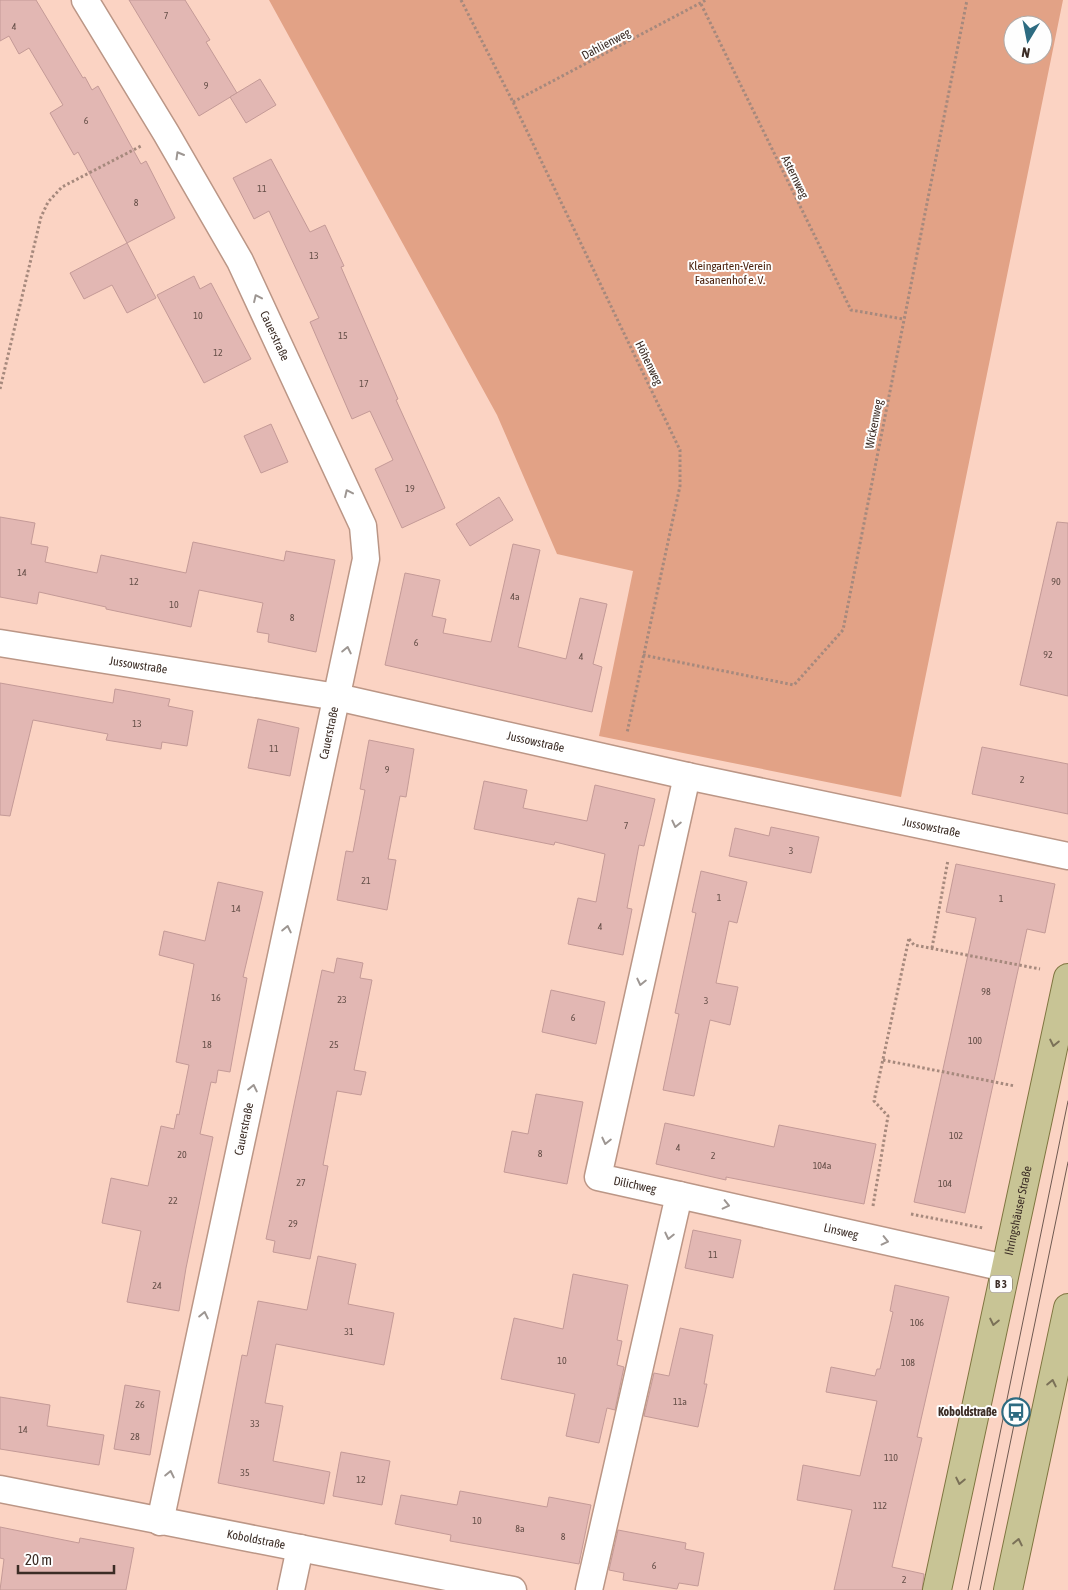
<svg xmlns="http://www.w3.org/2000/svg" width="1068" height="1590" font-family="'Asap Condensed',sans-serif">
<style>
.green{fill:#e2a286;fill-rule:evenodd}
.building{fill:#e2b7b3;stroke:#c49a97}
.lines{fill:none;stroke-linecap:round;stroke-linejoin:round}
.minor-casing{stroke:#bb9686;stroke-width:29}
.primary-casing{stroke:#7f7540;stroke-width:30}
.path{stroke:#a6897d;stroke-width:3;stroke-dasharray:2.5 2.5;stroke-linecap:butt}
.minor{stroke:#fff;stroke-width:26}
.primary{stroke:#c8c495;stroke-width:28}
.tram{stroke:#6f5950;stroke-width:1}
.oneway{stroke:#9d9692}
.oneway2{stroke:#7a7057}
.labels{text-anchor:middle;stroke-width:4;stroke-linejoin:round;paint-order:stroke}
.number-label{font-size:10px;fill:#654f48}
.shield{fill:#fefefe;stroke:#766b66;stroke-width:1}
.shield-label{font-size:11px;font-weight:bold;fill:#3b2c25}
.street-label{font-size:12px;fill:#3b2c25;stroke:#fefefe}
.park-label{font-size:12px;fill:#481d08;stroke:#fefefe}
.poi-label{font-size:12px;font-weight:bold;fill:#3b2c25;stroke:#fefefe;text-anchor:end}
</style>
<rect width="100%" height="100%" fill="#fbd3c3"/>
<path class="green" d="M269,0H1063L901,797L599,736L633,571L557,554L497,415ZM1013,25H1043V55H1013Z"/>
<g class="building">
<path d="M0,0H36L83,78L85,77L92,90L98,86L141,164L146,161L175,218L127,243L78,152L74,155L50,113L63,105L29,48L19,54L9,36L0,41Z"/>
<path d="M129,0H185L210,40L206,42L237,93L199,116Z"/>
<path d="M260,79L276,105L246,123L230,97Z"/>
<path d="M271,159L310,232L325,225L344,266L341,267L398,399L396,400L445,508L402,528L375,469L393,460L370,411L352,419L310,322L319,318L269,211L254,219L233,178Z"/>
<path d="M127,243L156,298L127,313L112,285L84,299L70,273Z"/>
<path d="M194,276L200,289L211,283L251,359L204,383L157,295Z"/>
<path d="M271,424L288,462L261,473L244,436Z"/>
<path d="M499,497L513,520L470,546L456,524Z"/>
<path d="M0,517L35,523L31,544L48,547L45,562L97,573L101,555L186,573L193,542L284,561L286,551L335,560L316,652L268,642L269,634L257,632L263,603L199,590L191,627L106,609V607L39,592L37,604L0,597Z"/>
<path d="M1057,522L1068,523V696L1020,685Z"/>
<path d="M513,544L540,550L518,647L566,659L580,598L607,604L593,664L602,667L592,712L385,665L405,573L440,580L432,616L446,619L443,633L491,642Z"/>
<path d="M0,683L113,703L115,689L170,699L168,706L193,711L187,746L162,742L161,749L106,740L108,734L33,720L10,816L0,815Z"/>
<path d="M258,719L299,728L290,776L248,768Z"/>
<path d="M369,740L414,749L406,797L400,796L388,859L396,860L387,910L337,900L346,851L353,852L365,790L360,789Z"/>
<path d="M982,747L1068,764V814L972,794Z"/>
<path d="M484,781L527,790L523,808L587,821L595,785L655,799L644,846L639,845L627,908L632,909L623,955L568,944L578,898L596,902L605,854L555,842L554,845L474,829Z"/>
<path d="M771,827L819,837L811,873L729,856L735,828L769,836Z"/>
<path d="M956,864L1055,884L1045,933L1027,929L965,1213L914,1202L976,918L946,912Z"/>
<path d="M701,871L747,882L737,923L729,921L716,983L738,987L730,1025L710,1020L694,1096L663,1090L679,1014L675,1013L696,913L692,912Z"/>
<path d="M218,882L263,892L243,977L247,978L230,1072L218,1070L216,1083L211,1082L200,1134L213,1137L186,1268L179,1311L127,1302L141,1231L102,1223L111,1178L148,1186L161,1126L174,1129L177,1114L179,1115L189,1065L176,1062L194,964L159,955L164,931L205,941Z"/>
<path d="M337,958L363,963L360,978L372,980L354,1070L366,1072L361,1095L337,1091L323,1165L328,1166L310,1259L273,1252L275,1241L266,1239L322,970L334,973Z"/>
<path d="M551,990L605,1002L596,1044L542,1032Z"/>
<path d="M536,1094L583,1102L567,1184L504,1172L512,1131L528,1134Z"/>
<path d="M665,1123L774,1147L779,1125L876,1144L864,1204L726,1177V1180L656,1164Z"/>
<path d="M693,1230L741,1240L733,1278L685,1268Z"/>
<path d="M318,1256L356,1264L348,1304L394,1313L384,1365L276,1344L265,1403L283,1406L273,1461L330,1472L324,1504L218,1483L242,1355L247,1356L258,1301L307,1310Z"/>
<path d="M573,1274L628,1285L617,1340L622,1341L617,1365L624,1367L615,1410L607,1408L599,1443L566,1436L575,1394L501,1379L514,1318L563,1329Z"/>
<path d="M895,1285L949,1297L917,1437L922,1438L892,1567L924,1574L922,1590H834L852,1510L797,1500L803,1465L860,1476L877,1401L826,1392L831,1367L875,1376L877,1369H880L893,1312L890,1311Z"/>
<path d="M680,1328L713,1335L704,1384H707L698,1427L644,1416L654,1373L669,1376Z"/>
<path d="M125,1385L160,1391L150,1455L114,1449Z"/>
<path d="M0,1397L50,1405L47,1426L104,1435L99,1465L0,1449Z"/>
<path d="M341,1452L390,1461L382,1505L333,1496Z"/>
<path d="M460,1491L547,1507L549,1497L591,1505L579,1564L450,1541L451,1535L395,1524L401,1495L457,1505Z"/>
<path d="M0,1527L79,1543L80,1538L134,1548L126,1590H0L4,1559L0,1558Z"/>
<path d="M618,1530L686,1543L685,1549L704,1553L698,1586L679,1583L677,1589L623,1580L624,1573L609,1570Z"/>
</g>
<g class="lines">
<g class="minor-casing">
<g id="minor">
<path id="s1" d="M85,0L166,133L240,261L363,526L366,559L160,1522"/>
<path id="s2" d="M0,643L337,697L687,776L1068,856"/>
<path id="s3" d="M679,1195L1005,1268"/>
<path id="s4" d="M0,1489L513,1590"/>
<path d="M291,1590L300,1548"/>
<path d="M589,1590L679,1195L598,1177L687,776"/>
</g>
</g>
<g class="primary-casing">
<g id="primary">
<path id="s5" d="M937,1590L1068,978"/>
<path d="M1008,1590L1068,1308"/>
</g>
</g>
<g class="path">
<path d="M461,0L513,102L680,450V486L627,733"/>
<path d="M701,4L851,310L903,319"/>
<path d="M513,102L706,0"/>
<path d="M0,389L41,217L48,202L62,187L141,146"/>
<path d="M643,655L794,685L843,630L967,0"/>
<path d="M909,939L914,945L1040,969"/>
<path d="M932,948L948,860"/>
<path d="M883,1060L1015,1086"/>
<path d="M873,1206L888,1116L874,1101L909,938"/>
<path d="M911,1214L983,1228"/>
</g>
<use href="#minor" class="minor"/>
<use href="#primary" class="primary"/>
<g class="tram">
<path d="M968,1590L1068,1101"/>
<path d="M980,1590L1068,1162"/>
</g>
</g>
<defs><path id="oneway-chevron" d="M-2-3.5L2.5 0L-2 3.5" fill="none" stroke-width="1.6" stroke-linecap="round" stroke-linejoin="round" transform="scale(1.25)"/></defs>
<g class="oneway">
<use href="#oneway-chevron" transform="translate(179 155) rotate(-120)"/>
<use href="#oneway-chevron" transform="translate(257 298) rotate(-115)"/>
<use href="#oneway-chevron" transform="translate(348 493) rotate(-115)"/>
<use href="#oneway-chevron" transform="translate(347 650) rotate(-78)"/>
<use href="#oneway-chevron" transform="translate(676 824) rotate(103)"/>
<use href="#oneway-chevron" transform="translate(287 929) rotate(-78)"/>
<use href="#oneway-chevron" transform="translate(641 982) rotate(103)"/>
<use href="#oneway-chevron" transform="translate(253 1088) rotate(-78)"/>
<use href="#oneway-chevron" transform="translate(606 1141) rotate(103)"/>
<use href="#oneway-chevron" transform="translate(726 1205) rotate(13)"/>
<use href="#oneway-chevron" transform="translate(669 1236) rotate(103)"/>
<use href="#oneway-chevron" transform="translate(885 1241) rotate(13)"/>
<use href="#oneway-chevron" transform="translate(204 1315) rotate(-78)"/>
<use href="#oneway-chevron" transform="translate(170 1474) rotate(-78)"/>
</g>
<g class="oneway2">
<use href="#oneway-chevron" transform="translate(1054 1043) rotate(102)"/>
<use href="#oneway-chevron" transform="translate(994 1322) rotate(102)"/>
<use href="#oneway-chevron" transform="translate(1052 1383) rotate(-78)"/>
<use href="#oneway-chevron" transform="translate(960 1481) rotate(102)"/>
<use href="#oneway-chevron" transform="translate(1018 1542) rotate(-78)"/>
</g>
<defs>
<g id="bus-ring" transform="scale(1.4375)"><circle r="9.5" fill="#fefefe" stroke="#2d6b81" stroke-width="1.5"/><path d="M-5-6H5V4H4V6H2V4H-2V6H-4V4H-5ZM-3.5-4V0h7V-4ZM-3.5 1.2v1.5H-2V1.2ZM2 1.2v1.5H3.5V1.2Z" fill="#2d6b81"/></g>
</defs>
<g fill-rule="evenodd">
<use href="#bus-ring" x="1016" y="1412"/>
</g>
<g class="labels">
<g class="number-label">
<text x="166" y="19">7</text>
<text x="14" y="30">4</text>
<text x="206" y="89">9</text>
<text x="86" y="124">6</text>
<text x="262" y="192">11</text>
<text x="136" y="206">8</text>
<text x="314" y="259">13</text>
<text x="198" y="319">10</text>
<text x="343" y="339">15</text>
<text x="218" y="356">12</text>
<text x="364" y="387">17</text>
<text x="410" y="492">19</text>
<text x="22" y="576">14</text>
<text x="134" y="585">12</text>
<text x="1056" y="585">90</text>
<text x="515" y="600">4a</text>
<text x="174" y="608">10</text>
<text x="292" y="621">8</text>
<text x="416" y="646">6</text>
<text x="1048" y="658">92</text>
<text x="581" y="660">4</text>
<text x="137" y="727">13</text>
<text x="274" y="752">11</text>
<text x="387" y="773">9</text>
<text x="1022" y="783">2</text>
<text x="626" y="829">7</text>
<text x="791" y="854">3</text>
<text x="366" y="884">21</text>
<text x="719" y="901">1</text>
<text x="1001" y="902">1</text>
<text x="236" y="912">14</text>
<text x="600" y="930">4</text>
<text x="986" y="995">98</text>
<text x="216" y="1001">16</text>
<text x="342" y="1003">23</text>
<text x="706" y="1004">3</text>
<text x="573" y="1021">6</text>
<text x="975" y="1044">100</text>
<text x="207" y="1048">18</text>
<text x="334" y="1048">25</text>
<text x="956" y="1139">102</text>
<text x="678" y="1151">4</text>
<text x="540" y="1157">8</text>
<text x="182" y="1158">20</text>
<text x="713" y="1159">2</text>
<text x="822" y="1169">104a</text>
<text x="301" y="1186">27</text>
<text x="945" y="1187">104</text>
<text x="173" y="1204">22</text>
<text x="293" y="1227">29</text>
<text x="713" y="1258">11</text>
<text x="157" y="1289">24</text>
<text x="917" y="1326">106</text>
<text x="349" y="1335">31</text>
<text x="562" y="1364">10</text>
<text x="908" y="1366">108</text>
<text x="680" y="1405">11a</text>
<text x="140" y="1408">26</text>
<text x="255" y="1427">33</text>
<text x="23" y="1433">14</text>
<text x="135" y="1440">28</text>
<text x="891" y="1461">110</text>
<text x="245" y="1476">35</text>
<text x="361" y="1483">12</text>
<text x="880" y="1509">112</text>
<text x="477" y="1524">10</text>
<text x="520" y="1532">8a</text>
<text x="563" y="1540">8</text>
<text x="654" y="1569">6</text>
<text x="904" y="1583">2</text>
</g>
<rect class="shield" x="990" y="1275.5" width="22" height="17" rx="4"/>
<g class="shield-label">
<text x="1001" y="1288">B 3</text>
</g>
<g class="street-label">
<text transform="translate(606 44) rotate(-28)" y="4">Dahlienweg</text>
<text transform="translate(795 177) rotate(64)" y="4">Asternweg</text>
<text dy="4" stroke="none"><textPath href="#s1" startOffset="386">Cauerstraße</textPath></text>
<text transform="translate(649 363) rotate(64)" y="4">Höhenweg</text>
<text transform="translate(874 424) rotate(-79)" y="4">Wickenweg</text>
<text dy="4" stroke="none"><textPath href="#s2" startOffset="140">Jussowstraße</textPath></text>
<text transform="translate(329 733) rotate(-78)" y="4">Cauerstraße</text>
<text dy="4" stroke="none"><textPath href="#s2" startOffset="545">Jussowstraße</textPath></text>
<text dy="4" stroke="none"><textPath href="#s2" startOffset="950">Jussowstraße</textPath></text>
<text transform="translate(244 1129) rotate(-78)" y="4">Cauerstraße</text>
<text transform="translate(635 1185) rotate(12)" y="4">Dilichweg</text>
<text dy="4" stroke="none"><textPath href="#s5" startOffset="388">Ihringshäuser Straße</textPath></text>
<text dy="4" stroke="none"><textPath href="#s3" startOffset="166">Linsweg</textPath></text>
<text dy="4" stroke="none"><textPath href="#s4" startOffset="261">Koboldstraße</textPath></text>
</g>
<g class="park-label">
<text x="730" y="270">Kleingarten-Verein<tspan x="730" dy="14">Fasanenhof e. V.</tspan></text>
</g>
<g class="poi-label">
<text x="997" y="1416">Koboldstraße</text>
</g>
</g>
<g transform="translate(1028 40) rotate(190)"><circle r="24" fill="#fefefe" stroke="#b0aaa7"/>
<path d="M0-4L9 19L0 12L-9 19Z" fill="#2d6b81"/>
<text y="-8" font-size="14" font-weight="bold" text-anchor="middle" fill="#3b2c25">N</text>
</g>
<path d="M18 1565v8h96v-8" fill="none" stroke="#3b2c25" stroke-width="2.5"/>
<text x="25" y="1565" font-size="15" fill="#3b2c25" stroke="#fefefe" stroke-width="4" paint-order="stroke">20 m</text>
</svg>
